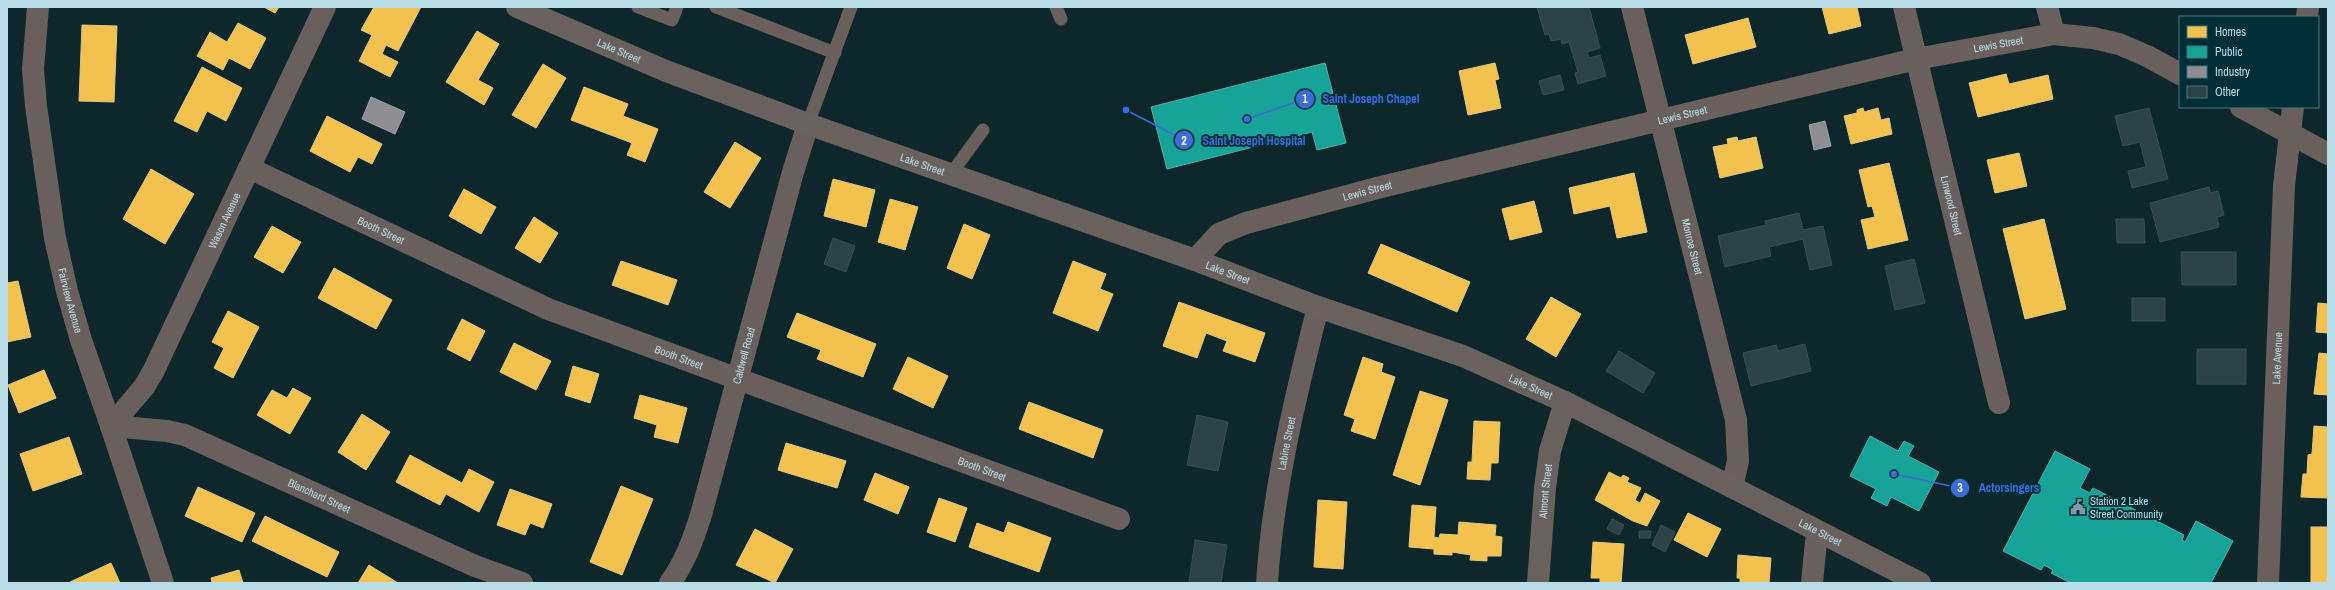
<svg xmlns="http://www.w3.org/2000/svg" width="2335" height="590" font-family="'Archivo Narrow',sans-serif">
<style>
.homes{fill:#f2c14e;stroke:#e1c97c}
.public{fill:#17a398;stroke:#47b4af}
.industry{fill:#8d8d92;stroke:#9aa5ab}
.building{fill:#2c4244;stroke:#345152}
.lines{fill:none;stroke-linecap:round;stroke-linejoin:round}
.lane{stroke:#695f5c;stroke-width:13}
.street{stroke:#695f5c;stroke-width:22}
.secondary{stroke:#69615d;stroke-width:22}
.labels{text-anchor:middle;stroke-width:4;stroke-linejoin:round;paint-order:stroke}
.street-label{font-size:11px;fill:#b8dde6;stroke:#012f37}
.poi-label{font-size:11px;fill:#b8dde6;stroke:#012f37;text-anchor:start}
.leader{fill:none;stroke:#3c6bdb;stroke-width:1.5}
.callout-dot{fill:#3c6bdb;stroke:#012f37;stroke-width:1.5}
.mark-label{font-size:12px;text-anchor:middle;font-weight:bold;fill:#fff}
.callout-label{font-size:12px;text-anchor:middle;font-weight:bold;fill:#3c6bdb;stroke:#012f37;stroke-width:4;stroke-linejoin:round;paint-order:stroke}
</style>
<rect width="100%" height="100%" fill="#0e272a"/>
<g class="homes">
<path d="M264,7H279L275,13Z"/>
<path d="M374,7H421L398,51L386,45L382,54L398,62L390,77L359,61L372,35L361,30Z"/>
<path d="M1822,7H1857L1861,26L1829,34Z"/>
<path d="M1748,18L1756,47L1693,64L1685,35Z"/>
<path d="M238,23L266,38L250,69L229,58L223,70L197,56L210,32L227,42Z"/>
<path d="M82,25L117,26L114,102L79,101Z"/>
<path d="M477,31L499,44L478,80L493,88L484,105L446,82Z"/>
<path d="M1495,63L1499,79L1495,80L1501,108L1468,115L1459,71Z"/>
<path d="M543,64L566,78L536,128L512,115Z"/>
<path d="M202,67L242,88L226,121L207,111L197,132L174,121Z"/>
<path d="M2006,74L2009,84L2048,75L2053,99L1978,117L1969,83Z"/>
<path d="M584,87L628,104L623,116L658,129L645,162L627,155L632,143L571,120Z"/>
<path d="M1863,108L1864,112L1878,108L1881,120L1889,118L1892,134L1851,144L1844,116L1857,113V110Z"/>
<path d="M327,116L382,144L372,164L358,157L350,172L310,151Z"/>
<path d="M1737,137L1738,141L1756,137L1763,168L1720,178L1713,147L1728,144L1727,139Z"/>
<path d="M735,142L761,158L730,208L704,192Z"/>
<path d="M2019,153L2027,186L1995,193L1987,160Z"/>
<path d="M1889,163L1908,240L1868,249L1861,220L1875,217L1872,206L1868,207L1859,170Z"/>
<path d="M151,169L194,194L165,244L123,219Z"/>
<path d="M1634,173L1647,232L1617,238L1610,206L1574,214L1569,188Z"/>
<path d="M833,179L875,190L866,227L824,216Z"/>
<path d="M464,189L496,207L481,234L449,216Z"/>
<path d="M890,199L918,207L905,250L878,242Z"/>
<path d="M1534,201L1542,232L1510,240L1502,209Z"/>
<path d="M534,217L558,233L540,263L515,248Z"/>
<path d="M2044,219L2066,309L2025,319L2003,229Z"/>
<path d="M964,224L990,235L972,279L947,268Z"/>
<path d="M272,226L301,242L283,273L254,257Z"/>
<path d="M1381,244L1470,282L1457,312L1368,273Z"/>
<path d="M621,261L677,280L668,305L612,285Z"/>
<path d="M1073,261L1106,274L1100,289L1113,294L1098,331L1053,313Z"/>
<path d="M334,268L392,300L376,329L318,298Z"/>
<path d="M18,281L31,337L7,342V283Z"/>
<path d="M1551,297L1581,314L1556,357L1526,339Z"/>
<path d="M1179,302L1265,333L1255,362L1223,351L1227,341L1206,333L1197,358L1163,346Z"/>
<path d="M2318,303L2328,304V333L2316,332Z"/>
<path d="M228,311L259,327L233,378L214,368L224,348L212,342Z"/>
<path d="M797,313L876,344L863,377L817,359L821,350L787,337Z"/>
<path d="M462,319L485,331L470,361L447,349Z"/>
<path d="M514,343L551,361L536,390L500,372Z"/>
<path d="M2319,353L2328,354V395L2314,394Z"/>
<path d="M908,357L948,376L933,408L893,389Z"/>
<path d="M1363,357L1383,364L1381,372L1395,377L1375,439L1351,431L1355,419L1344,415Z"/>
<path d="M573,366L599,374L590,403L565,395Z"/>
<path d="M44,370L56,398L19,413L8,385Z"/>
<path d="M293,388L311,398L290,434L257,415L272,390L287,398Z"/>
<path d="M1420,391L1448,400L1420,485L1393,475Z"/>
<path d="M640,395L687,408L678,443L654,437L657,425L634,418Z"/>
<path d="M1029,402L1103,430L1093,458L1019,429Z"/>
<path d="M362,414L390,432L366,470L338,452Z"/>
<path d="M1474,421L1500,422L1498,463H1491L1490,480L1467,479L1468,462H1472Z"/>
<path d="M2314,426L2328,427V498L2301,497L2303,474H2307L2308,455L2312,454Z"/>
<path d="M69,437L82,474L33,491L20,454Z"/>
<path d="M786,443L846,461L837,488L778,470Z"/>
<path d="M410,455L462,483L469,469L494,482L479,512L446,494L440,505L396,482Z"/>
<path d="M1609,472L1621,478L1623,475L1629,478L1627,482L1641,488L1635,500L1640,503L1645,493L1660,501L1647,526L1633,521L1595,500Z"/>
<path d="M875,473L909,487L898,514L864,500Z"/>
<path d="M621,486L653,499L622,575L590,562Z"/>
<path d="M198,487L255,513L242,542L185,516Z"/>
<path d="M510,489L552,504L543,528L530,523L525,535L497,525Z"/>
<path d="M939,498L967,508L955,542L927,532Z"/>
<path d="M1318,500L1347,502L1343,569L1314,567Z"/>
<path d="M1412,505L1436,507L1434,537L1439,538L1440,534L1458,535L1459,522L1496,525L1495,536L1502,537L1501,556H1487V561L1470,560L1471,555L1452,552V555L1434,554V549L1409,547Z"/>
<path d="M1688,513L1721,529L1707,557L1674,540Z"/>
<path d="M265,516L339,552L327,577L252,541Z"/>
<path d="M1008,522L1051,538L1039,572L969,547L977,523L1004,533Z"/>
<rect x="2311" y="527" width="17" height="56"/>
<path d="M755,529L793,549L775,583L736,565Z"/>
<path d="M1593,542L1624,544L1621,583H1600V578H1591Z"/>
<path d="M1738,555L1771,558L1769,583H1740V578H1737Z"/>
<path d="M111,563L120,583H70V582Z"/>
<path d="M369,565L398,583H358Z"/>
<path d="M239,570L243,583H212L211,578Z"/>
</g>
<g class="public">
<path d="M1325,63L1346,143L1317,150L1312,132L1167,169L1151,107Z"/>
<path d="M1870,436L1898,451L1904,441L1914,446L1908,456L1939,472L1919,511L1891,497L1887,506L1871,498L1876,489L1850,476Z"/>
<path d="M2055,451L2090,469L2080,488L2090,493L2093,488L2184,535L2182,540L2185,542L2196,521L2233,541L2211,583H2071L2051,573L2053,570L2044,565L2041,570L2003,551Z"/>
</g>
<g class="industry">
<path d="M371,97L405,112L395,134L362,119Z"/>
<path d="M1825,121L1831,146L1814,150L1809,125Z"/>
</g>
<g class="building">
<path d="M1537,7H1589L1600,48L1587,52L1589,58L1600,55L1606,76L1578,84L1575,73L1578,72L1569,42L1562,44L1561,39L1551,41L1549,34L1545,35Z"/>
<path d="M1560,75L1564,90L1543,95L1539,81Z"/>
<path d="M2149,108L2168,179L2132,188L2128,171L2146,167L2140,142L2123,146L2115,116Z"/>
<path d="M2209,187L2210,193L2218,191L2224,215L2217,217L2219,227L2160,242L2150,203Z"/>
<path d="M1799,213L1803,230L1823,226L1832,265L1810,270L1803,239L1769,247L1771,256L1725,267L1718,236L1766,225L1765,221Z"/>
<path d="M2116,219H2144L2145,243H2117Z"/>
<path d="M833,238L855,246L846,272L824,264Z"/>
<path d="M2181,252H2236V285H2182Z"/>
<path d="M1914,259L1925,303L1895,310L1885,266Z"/>
<rect x="2132" y="298" width="33" height="23"/>
<path d="M1805,344L1811,371L1751,386L1743,353L1776,345L1778,351Z"/>
<rect x="2197" y="349" width="49" height="35"/>
<path d="M1619,351L1655,373L1643,393L1606,371Z"/>
<path d="M1197,415L1228,422L1218,471L1187,465Z"/>
<path d="M1612,519L1624,525L1619,535L1607,529Z"/>
<path d="M1661,525L1675,532L1665,552L1652,545Z"/>
<path d="M1639,531H1651L1650,538H1639Z"/>
<path d="M1195,540L1227,545L1221,583L1189,582Z"/>
</g>
<g class="lines">
<g class="lane">
<path d="M638,7L672,20L677,7"/>
<path d="M716,7L835,53"/>
<path d="M1056,7L1061,19"/>
<path d="M808,124L851,7"/>
<path d="M951,174L983,130"/>
</g>
<g class="street">
<path id="s1" d="M38,7L33,69L36,106L55,238L67,291L81,340L111,426L163,583"/>
<path id="s2" d="M1632,7L1736,420L1738,461L1732,487"/>
<path id="s3" d="M1904,7L1999,403"/>
<path d="M2047,7L2054,34"/>
<path d="M2307,17L2308,7"/>
<path d="M2241,107L2328,154"/>
<path id="s4" d="M249,168L548,309L1119,519"/>
<path id="s5" d="M1195,260L1219,234L1246,223L1381,187L1916,59L2054,34L2093,38L2119,44L2147,56L2180,74"/>
<path id="s6" d="M111,426L144,387L153,372L325,7"/>
<path id="s7" d="M111,426L167,431L185,435L475,566L522,583"/>
<path id="s8" d="M670,583C685,562 693,540 701,515L793,172L808,124"/>
<path id="s9" d="M1267,583C1273,489 1295,398 1318,307"/>
<path d="M1812,583L1817,531"/>
<path id="s10" d="M2268,583L2284,186L2293,107"/>
</g>
<g class="secondary">
<path id="s11" d="M517,7L666,71L808,124L1195,260L1318,307L1463,356L1565,402L1920,583"/>
<path id="s12" d="M1538,583L1545,488L1550,451L1565,402"/>
</g>
</g>
<defs>
<g id="civic-bare" transform="scale(1.2)"><path d="M-.6-6.5H3V-4.5H.6V-3L4-1V1h2V6H-6V1h2V-1L-.6-3ZM-1.2 2.5V6h2.4V2.5Z" fill="#7c9da4" stroke="#012f37" stroke-width="2.5" paint-order="stroke"/></g>
</defs>
<g fill-rule="evenodd">
<use href="#civic-bare" x="2078" y="507"/>
</g>
<g class="labels">
<g class="street-label">
<text dy="4" stroke="none"><textPath href="#s5" startOffset="838">Lewis Street</textPath></text>
<text dy="4" stroke="none"><textPath href="#s11" startOffset="111">Lake Street</textPath></text>
<text dy="4" stroke="none"><textPath href="#s5" startOffset="514">Lewis Street</textPath></text>
<text dy="4" stroke="none"><textPath href="#s11" startOffset="435">Lake Street</textPath></text>
<text dy="4" stroke="none"><textPath href="#s5" startOffset="190">Lewis Street</textPath></text>
<text dy="4" stroke="none"><textPath href="#s3" startOffset="204">Linwood Street</textPath></text>
<text dy="4" stroke="none"><textPath href="#s6" startOffset="236">Wason Avenue</textPath></text>
<text dy="4" stroke="none"><textPath href="#s4" startOffset="146">Booth Street</textPath></text>
<text dy="4" stroke="none"><textPath href="#s2" startOffset="247">Monroe Street</textPath></text>
<text dy="4" stroke="none"><textPath href="#s11" startOffset="759">Lake Street</textPath></text>
<text dy="4" stroke="none"><textPath href="#s1" startOffset="297">Fairview Avenue</textPath></text>
<text dy="4" stroke="none"><textPath href="#s8" startOffset="240">Caldwell Road</textPath></text>
<text dy="4" stroke="none"><textPath href="#s4" startOffset="470">Booth Street</textPath></text>
<text dy="4" stroke="none"><textPath href="#s10" startOffset="225">Lake Avenue</textPath></text>
<text dy="4" stroke="none"><textPath href="#s11" startOffset="1083">Lake Street</textPath></text>
<text dy="4" stroke="none"><textPath href="#s9" startOffset="141">Labine Street</textPath></text>
<text dy="4" stroke="none"><textPath href="#s4" startOffset="793">Booth Street</textPath></text>
<text dy="4" stroke="none"><textPath href="#s12" startOffset="92">Almont Street</textPath></text>
<text dy="4" stroke="none"><textPath href="#s7" startOffset="222">Blanchard Street</textPath></text>
<text dy="4" stroke="none"><textPath href="#s11" startOffset="1407">Lake Street</textPath></text>
</g>
<g class="poi-label">
<text x="2090" y="505">Station 2 Lake<tspan x="2090" dy="13">Street Community</tspan></text>
</g>
</g>
<path class="leader" d="M1247 119L1305 99M1126 110L1184 140M1894 474L1960 488"/>
<g class="callout-dot">
<circle cx="1247" cy="119" r="4"/>
<circle cx="1126" cy="110" r="4"/>
<circle cx="1894" cy="474" r="4"/>
<circle cx="1305" cy="99" r="10"/>
<circle cx="1184" cy="140" r="10"/>
<circle cx="1960" cy="488" r="10"/>
</g>
<g class="mark-label">
<text x="1305" y="103">1</text>
<text x="1184" y="145">2</text>
<text x="1960" y="492">3</text>
</g>
<g class="callout-label">
<text x="1371" y="103">Saint Joseph Chapel</text>
<text x="1254" y="145">Saint Joseph Hospital</text>
<text x="2009" y="492">Actorsingers</text>
</g>
<rect width="2335" height="590" fill="none" stroke="#b8dde6" stroke-width="16"/>
<rect x="2179" y="16" width="140" height="92" fill="#012f37" stroke="#4a757d"/>
<rect x="2187" y="26" width="20" height="12" fill="#f2c14e" stroke="#4a757d"/>
<text x="2215" y="36" font-size="12" fill="#b8dde6">Homes</text>
<rect x="2187" y="46" width="20" height="12" fill="#17a398" stroke="#4a757d"/>
<text x="2215" y="56" font-size="12" fill="#b8dde6">Public</text>
<rect x="2187" y="66" width="20" height="12" fill="#8d8d92" stroke="#4a757d"/>
<text x="2215" y="76" font-size="12" fill="#b8dde6">Industry</text>
<rect x="2187" y="86" width="20" height="12" fill="#2c4244" stroke="#4a757d"/>
<text x="2215" y="96" font-size="12" fill="#b8dde6">Other</text>
</svg>
